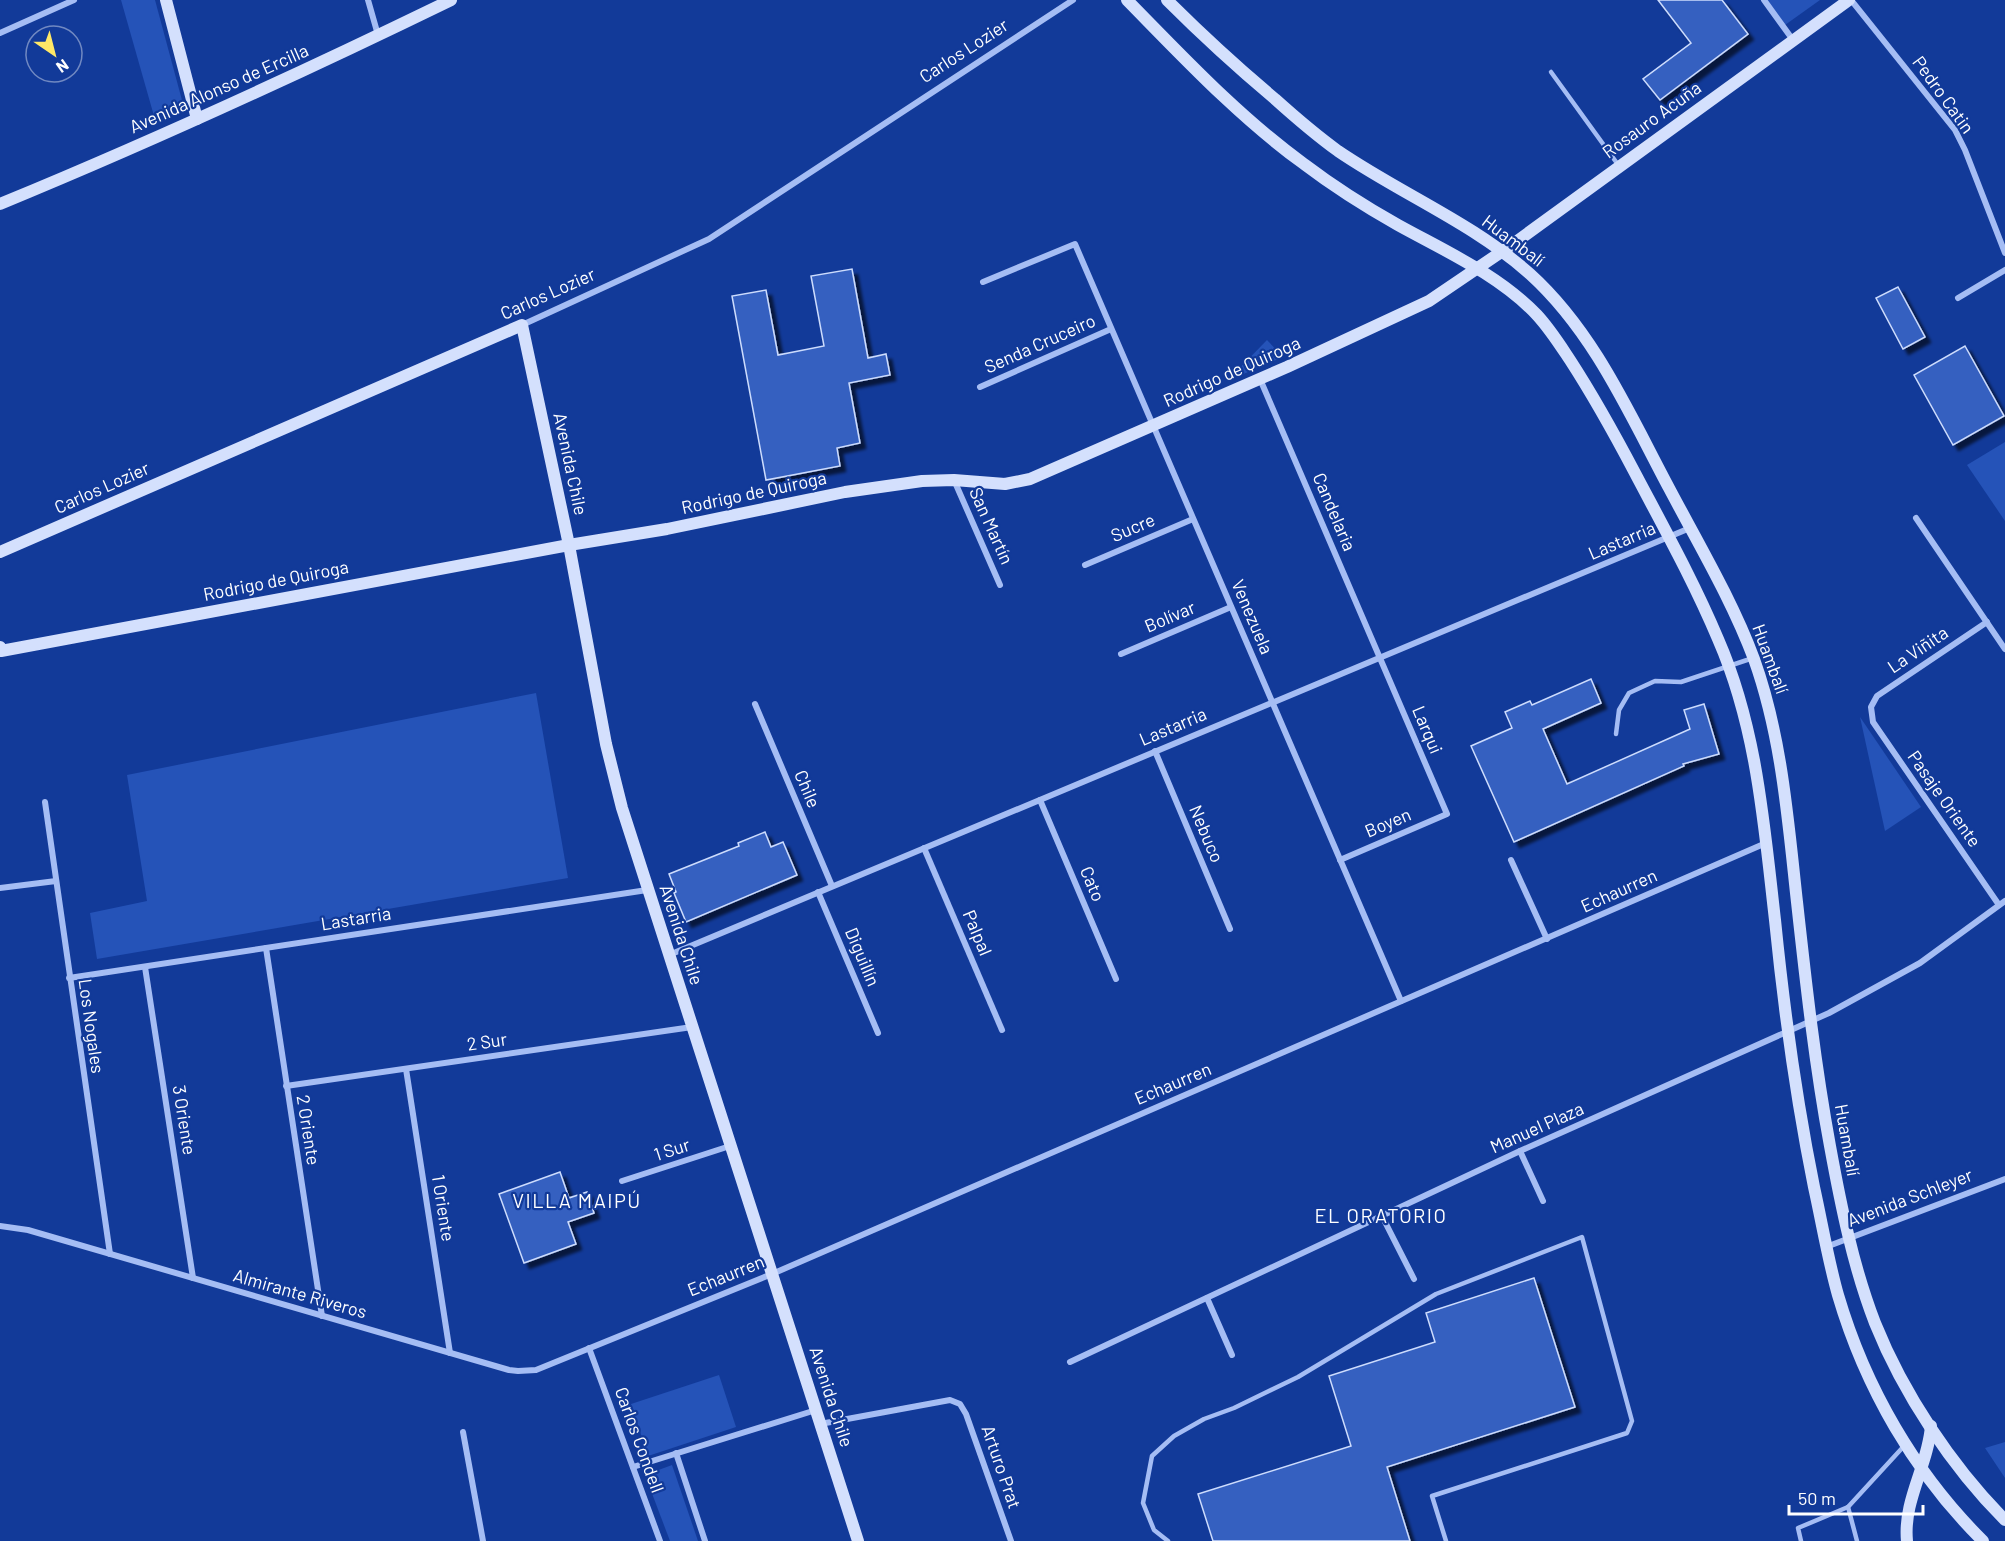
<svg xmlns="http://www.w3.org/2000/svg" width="2005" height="1541" font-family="Barlow,sans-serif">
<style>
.green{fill:#2553b8}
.building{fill:#3661c0;stroke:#cddcfd;stroke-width:1.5;filter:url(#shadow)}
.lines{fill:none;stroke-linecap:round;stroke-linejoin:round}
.lane{stroke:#a5bdf4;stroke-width:4.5}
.street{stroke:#a5bdf4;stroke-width:6}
.secondary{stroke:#d4e0fd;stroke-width:12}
.labels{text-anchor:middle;stroke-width:4.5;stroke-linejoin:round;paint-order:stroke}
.street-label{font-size:18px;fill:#fff;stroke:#123a99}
.neighbourhood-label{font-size:20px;letter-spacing:1.5px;fill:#fff;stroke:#123a99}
</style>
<defs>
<filter id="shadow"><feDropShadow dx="5.5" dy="5.5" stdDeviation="1.5" flood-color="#0009"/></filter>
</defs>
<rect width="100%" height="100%" fill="#123a99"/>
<g class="green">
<path d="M121,0H155L183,104L154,116Z"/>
<path d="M1765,0H1820L1785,25Z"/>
<path d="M1267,340L1283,357L1227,381Z"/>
<path d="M2005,442V521L1967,465Z"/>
<path d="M536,693L568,878L97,959L90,913L147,901L127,775Z"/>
<path d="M1860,717L1921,807L1885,831Z"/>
<path d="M719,1375L736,1427L648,1456L631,1404Z"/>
<path d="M2005,1442V1478L1985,1448Z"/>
<path d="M672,1465L698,1541H670L645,1475Z"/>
</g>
<g class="building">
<path d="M1658,0H1722L1748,34L1660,100L1643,79L1691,43Z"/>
<path d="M852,269L868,358L886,354L890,375L849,383L860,443L837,448L840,466L766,480L732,296L766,290L778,355L824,346L811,276Z"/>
<path d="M1898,287L1925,337L1903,349L1876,298Z"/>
<path d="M1965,346L2004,416L1953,445L1914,375Z"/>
<path d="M1591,679L1601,703L1543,729L1567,784L1690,729L1684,710L1704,704L1719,754L1683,764L1684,766L1514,842L1471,746L1512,728L1505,712L1530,701L1532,705Z"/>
<path d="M765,832L771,847L783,842L797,875L686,922L674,893L676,892L669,874L739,846L738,843Z"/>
<path d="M560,1172L569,1198L587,1192L594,1213L568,1222L576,1244L524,1263L499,1194Z"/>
<path d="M1534,1278L1575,1407L1387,1467L1410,1541H1213L1198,1494L1351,1446L1329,1376L1435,1342L1426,1313Z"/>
</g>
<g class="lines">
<g class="lane">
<path d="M1551,72L1619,166"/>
<path d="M1616,734L1619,710L1629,693L1655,681L1681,682L1753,658"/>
<path d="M1848,1507L1857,1541"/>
<path d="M1168,1541L1154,1530L1143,1503L1152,1456L1174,1436L1204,1419L1234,1408L1298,1377L1436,1294L1582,1237L1632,1421L1627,1433L1432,1496L1446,1541"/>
<path d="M1801,1541L1798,1528L1848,1507L1904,1446"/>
</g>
<g class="street">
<path d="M368,0L378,35"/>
<path d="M1764,0L1793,40"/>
<path d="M1851,0L1955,130L1965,150L2005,253"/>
<path d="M0,33L74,0"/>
<path d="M983,282L1075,244L1401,1001"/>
<path d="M1958,298L2005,270"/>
<path d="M522,325L709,239L1073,0"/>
<path d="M1260,379L1447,814L1340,860"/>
<path d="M980,387L1111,329"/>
<path d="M954,480L1000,585"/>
<path d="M1916,518L2005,649"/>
<path d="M1085,565L1193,519"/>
<path d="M1987,622L1877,696L1871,707L1873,722L1999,905"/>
<path d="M1121,654L1231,607"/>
<path d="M755,704L832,886"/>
<path d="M1155,751L1230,929"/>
<path d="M1040,800L1116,979"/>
<path d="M45,802L110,1254"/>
<path d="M924,848L1002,1030"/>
<path d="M1511,860L1547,939"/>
<path d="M0,888L56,881"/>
<path d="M818,892L878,1033"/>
<path d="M266,948L322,1316"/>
<path d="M669,955L1690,528"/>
<path d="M145,967L193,1278"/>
<path d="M69,978L647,890"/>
<path d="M406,1069L450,1353"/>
<path d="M286,1086L692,1027"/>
<path d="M1520,1151L1543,1201"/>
<path d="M622,1181L730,1146"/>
<path d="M1382,1216L1414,1279"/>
<path d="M0,1226L28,1230L509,1370L518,1371L536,1370L772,1274L1766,843"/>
<path d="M1826,1247L2005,1179"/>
<path d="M1207,1298L1232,1355"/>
<path d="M589,1348L660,1541"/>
<path d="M1070,1362L1520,1151L1829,1013L1920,963L2005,901"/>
<path d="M820,1424L950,1400L960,1404L966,1414L1011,1541"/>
<path d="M463,1432L483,1541"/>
<path d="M676,1453L705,1541"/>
<path d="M633,1467L816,1410"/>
</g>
<g class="secondary">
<path d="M166,0L197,119"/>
<path d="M1127,0C1183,57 1239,117 1304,164C1333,186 1366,207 1398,225C1445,251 1499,275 1537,315C1550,329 1560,345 1570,360C1594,397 1615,435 1635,473C1664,528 1694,582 1718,639C1757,728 1764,825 1775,920C1784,1010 1796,1098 1814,1187C1822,1223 1828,1260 1838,1295C1865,1387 1915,1474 1983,1541"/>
<path d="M1167,0C1202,35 1237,67 1275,99C1295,117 1316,135 1338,151C1401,194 1473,223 1530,274C1594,332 1629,413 1669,488C1698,543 1732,600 1754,659C1782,737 1788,821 1797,902C1806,984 1815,1065 1830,1146C1841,1206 1853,1266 1875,1323C1903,1393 1952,1467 2005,1520"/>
<path d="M0,204C153,141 303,72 451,0"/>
<path d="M0,552L522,325L569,545L606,744L622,808L858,1541"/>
<path d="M0,647L1,651L569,545L667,529L845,492L922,481L954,480L1005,484L1030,479L1287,367L1429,301L1513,244L1849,0"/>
<path d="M1907,1541C1903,1500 1928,1466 1931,1426"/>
</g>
</g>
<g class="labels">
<g class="street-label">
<text transform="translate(964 51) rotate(-33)" y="6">Carlos Lozier</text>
<text transform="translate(219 89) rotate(-24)" y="6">Avenida Alonso de Ercilla</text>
<text transform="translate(1943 95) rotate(54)" y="6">Pedro Catin</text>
<text transform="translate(1652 120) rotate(-36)" y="6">Rosauro Acuña</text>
<text transform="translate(1513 241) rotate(37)" y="6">Huambalí</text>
<text transform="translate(548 294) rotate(-24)" y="6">Carlos Lozier</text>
<text transform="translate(1040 344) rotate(-24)" y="6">Senda Cruceiro</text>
<text transform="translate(1232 372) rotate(-24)" y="6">Rodrigo de Quiroga</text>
<text transform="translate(570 464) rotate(78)" y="6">Avenida Chile</text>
<text transform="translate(102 488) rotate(-24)" y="6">Carlos Lozier</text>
<text transform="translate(754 493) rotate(-12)" y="6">Rodrigo de Quiroga</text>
<text transform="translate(1334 512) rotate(67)" y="6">Candelaria</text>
<text transform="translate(991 526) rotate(66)" y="6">San Martín</text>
<text transform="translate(1133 528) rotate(-23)" y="6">Sucre</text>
<text transform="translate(1622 541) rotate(-23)" y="6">Lastarria</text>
<text transform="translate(276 581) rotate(-11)" y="6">Rodrigo de Quiroga</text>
<text transform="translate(1170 617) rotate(-23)" y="6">Bolívar</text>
<text transform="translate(1252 617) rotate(67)" y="6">Venezuela</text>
<text transform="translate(1918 650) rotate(-34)" y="6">La Viñita</text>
<text transform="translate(1770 659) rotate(70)" y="6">Huambalí</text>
<text transform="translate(1173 727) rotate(-23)" y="6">Lastarria</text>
<text transform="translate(1427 730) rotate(67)" y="6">Larqui</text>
<text transform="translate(807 789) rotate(67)" y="6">Chile</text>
<text transform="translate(1944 799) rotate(55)" y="6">Pasaje Oriente</text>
<text transform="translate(1388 823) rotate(-23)" y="6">Boyen</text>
<text transform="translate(1206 834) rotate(67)" y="6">Nebuco</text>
<text transform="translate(1092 884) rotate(67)" y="6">Cato</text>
<text transform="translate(1619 891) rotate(-24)" y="6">Echaurren</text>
<text transform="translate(356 919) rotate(-9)" y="6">Lastarria</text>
<text transform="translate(977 933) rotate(67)" y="6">Palpal</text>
<text transform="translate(681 935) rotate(72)" y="6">Avenida Chile</text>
<text transform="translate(862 957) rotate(67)" y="6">Diguillín</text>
<text transform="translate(91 1026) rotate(82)" y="6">Los Nogales</text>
<text transform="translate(487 1042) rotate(-8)" y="6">2 Sur</text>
<text transform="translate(1173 1084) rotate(-23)" y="6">Echaurren</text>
<text transform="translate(184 1120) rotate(81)" y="6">3 Oriente</text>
<text transform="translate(1537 1128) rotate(-24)" y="6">Manuel Plaza</text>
<text transform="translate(308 1130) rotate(81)" y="6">2 Oriente</text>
<text transform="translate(1847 1140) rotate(80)" y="6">Huambalí</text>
<text transform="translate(672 1150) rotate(-18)" y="6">1 Sur</text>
<text transform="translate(1910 1198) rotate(-21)" y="6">Avenida Schleyer</text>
<text transform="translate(443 1208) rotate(81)" y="6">1 Oriente</text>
<text transform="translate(726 1276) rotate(-22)" y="6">Echaurren</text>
<text transform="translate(300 1294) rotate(16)" y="6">Almirante Riveros</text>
<text transform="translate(831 1397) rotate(72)" y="6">Avenida Chile</text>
<text transform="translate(639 1440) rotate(70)" y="6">Carlos Condell</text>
<text transform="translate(1001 1467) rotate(71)" y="6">Arturo Prat</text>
</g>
<g class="neighbourhood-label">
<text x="577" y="1208">VILLA MAIPÚ</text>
<text x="1381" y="1223">EL ORATORIO</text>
</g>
</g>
<g transform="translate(54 54) rotate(145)"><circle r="28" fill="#123a99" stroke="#7189c2" stroke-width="1.5"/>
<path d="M0-4.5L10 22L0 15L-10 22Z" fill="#ffe867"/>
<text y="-9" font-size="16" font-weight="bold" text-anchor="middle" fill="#ffffff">N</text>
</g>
<path d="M1789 1505v9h134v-9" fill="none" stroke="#ffffff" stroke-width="3"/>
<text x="1798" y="1505" font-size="18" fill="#ffffff" stroke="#123a99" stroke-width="4.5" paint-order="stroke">50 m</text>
</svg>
